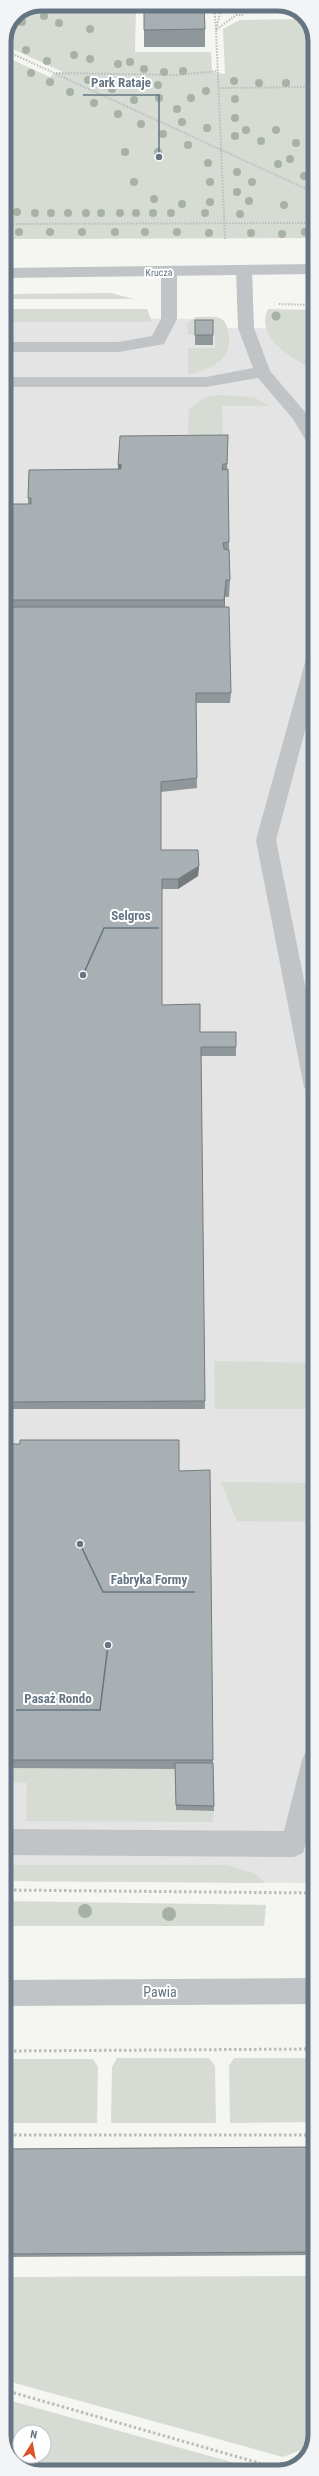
<svg xmlns="http://www.w3.org/2000/svg" width="319" height="2476" font-family="'Roboto Condensed',sans-serif">
<style>
.built{fill:#e3e4e3}
.green{fill:#d6dcd3;fill-rule:evenodd}
.lines{fill:none;stroke-linecap:round;stroke-linejoin:round}
.path-far1{stroke:#babcbe;stroke-width:2;stroke-dasharray:1.5 1.5;stroke-linecap:butt}
.path{stroke:#babcbe;stroke-width:3;stroke-dasharray:2.5 2.5;stroke-linecap:butt}
.lane{fill:#c0c4c7;fill-rule:evenodd}
.street{fill:#c0c4c7;fill-rule:evenodd}
.tree{fill:#a7b1a4}
.wall{fill:#90979b}
.shaded-wall{fill:#767b7e}
.building{fill:#a8b0b4;stroke:#767b7e}
.labels{text-anchor:middle;stroke-width:4;stroke-linejoin:round;paint-order:stroke}
.far-street-label{font-size:10px;fill:#657582;stroke:#fff}
.near-street-label{font-size:14px;fill:#657582;stroke:#fff}
.rim{fill:none;stroke:#657582;stroke-width:5}
.leader{fill:none;stroke:#657582;stroke-width:1.5}
.callout-dot{fill:#657582;stroke:#fff;stroke-width:1.5}
.callout-label{font-size:13px;text-anchor:middle;font-weight:bold;fill:#657582;stroke:#fff;stroke-width:4;stroke-linejoin:round;paint-order:stroke}
</style>
<rect width="100%" height="100%" fill="#f5f5f2"/>
<path class="built" d="M4,318L216,319V328H268L315,324V1883L4,1881Z"/>
<g class="green">
<path d="M41,4H136L135,52H211L212,72L225,74L223,29L240,20L306,19L315,38V238L4,239V56L50,77L55,73H65L4,45L15,15Z"/>
<path d="M111,293L134,299H4V294Z"/>
<path d="M4,309H147L152,322H4Z"/>
<path d="M268,309L315,310V371C294,359 254,338 268,309Z"/>
<path d="M196,317C216,317 227,313 229,337C229,344 229,351 224,357C215,367 200,372 188,375V348H215V334L195,331L194,335H188L187,323Z"/>
<path d="M218,395L254,397L269,406H222L223,443H187L189,409L205,397Z"/>
<path d="M214,1361L315,1363V1409H215Z"/>
<path d="M221,1482L315,1483V1522L237,1521Z"/>
<path d="M4,1768L175,1769L176,1810L214,1811L213,1822L26,1821L27,1783L4,1782Z"/>
<path d="M4,1865H227L254,1873L265,1883L4,1881Z"/>
<path d="M4,1901L266,1905L264,1926H4Z"/>
<path d="M117,2058H209L215,2066L216,2123H111L112,2067Z"/>
<path d="M234,2058H315V2122L230,2123L229,2066Z"/>
<path d="M4,2059H93L98,2067L97,2123H4Z"/>
<path d="M315,2276V2435L311,2446L283,2457L4,2380V2277Z"/>
<path d="M4,2399L235,2463V2472H36L15,2461L4,2438ZM20,2432H44V2456H20Z"/>
</g>
<g class="lines">
<g class="path-far1">
<path d="M214,4L216,30L236,15H243"/>
<path d="M222,4L216,30L225,239"/>
<path d="M4,50L315,193"/>
<path d="M56,73L177,75L218,71"/>
<path d="M219,88L315,87"/>
<path d="M4,224L315,223"/>
<path d="M279,304L315,305"/>
</g>
<g class="path">
<path d="M4,1890L315,1893"/>
<path d="M4,2051L315,2049"/>
<path d="M4,2135H315"/>
<path d="M4,2390L259,2463L269,2472"/>
<path d="M255,2472L259,2463"/>
</g>
<g class="lane">
<path d="M244,265L252,270L254,328L270,371L305,412L315,428V447L309,446L293,419L258,378L206,387H4V377H206L253,368L238,328L236,270Z"/>
<path d="M169,267L177,272V319L164,344L119,352H4V342H119L152,336L161,319V272Z"/>
<path d="M315,653V693L276,840L315,1035V1096L308,1093L304,1087L256,840L306,659L309,654Z"/>
<path d="M315,1747V1812L303,1853L294,1857L4,1855V1829L284,1831L302,1760L306,1751Z"/>
</g>
<g class="street">
<path d="M263,4H283L290,8H270Z"/>
<path d="M315,264V274L4,278V268Z"/>
<path d="M315,1978V2004L4,2006V1980Z"/>
</g>
</g>
<g class="tree">
<circle cx="44" cy="16" r="4"/>
<circle cx="22" cy="22" r="4"/>
<circle cx="59" cy="23" r="4"/>
<circle cx="90" cy="29" r="4"/>
<circle cx="26" cy="50" r="4"/>
<circle cx="74" cy="55" r="4"/>
<circle cx="90" cy="59" r="4"/>
<circle cx="47" cy="61" r="4"/>
<circle cx="130" cy="62" r="4"/>
<circle cx="118" cy="64" r="4"/>
<circle cx="144" cy="69" r="4"/>
<circle cx="183" cy="71" r="4"/>
<circle cx="164" cy="72" r="4"/>
<circle cx="31" cy="73" r="4"/>
<circle cx="88" cy="80" r="4"/>
<circle cx="234" cy="81" r="4"/>
<circle cx="50" cy="82" r="4"/>
<circle cx="259" cy="83" r="4"/>
<circle cx="286" cy="83" r="4"/>
<circle cx="158" cy="85" r="4"/>
<circle cx="112" cy="89" r="4"/>
<circle cx="206" cy="91" r="4"/>
<circle cx="70" cy="92" r="4"/>
<circle cx="159" cy="98" r="4"/>
<circle cx="191" cy="98" r="4"/>
<circle cx="235" cy="99" r="4"/>
<circle cx="134" cy="100" r="4"/>
<circle cx="94" cy="103" r="4"/>
<circle cx="177" cy="109" r="4"/>
<circle cx="118" cy="114" r="4"/>
<circle cx="235" cy="118" r="4"/>
<circle cx="182" cy="122" r="4"/>
<circle cx="141" cy="124" r="4"/>
<circle cx="207" cy="128" r="4"/>
<circle cx="246" cy="130" r="4"/>
<circle cx="276" cy="130" r="4"/>
<circle cx="163" cy="134" r="4"/>
<circle cx="235" cy="136" r="4"/>
<circle cx="261" cy="141" r="4"/>
<circle cx="296" cy="143" r="4"/>
<circle cx="188" cy="145" r="4"/>
<circle cx="125" cy="152" r="4"/>
<circle cx="158" cy="152" r="4"/>
<circle cx="290" cy="159" r="4"/>
<circle cx="208" cy="163" r="4"/>
<circle cx="278" cy="164" r="4"/>
<circle cx="237" cy="172" r="4"/>
<circle cx="304" cy="176" r="4"/>
<circle cx="134" cy="182" r="4"/>
<circle cx="210" cy="182" r="4"/>
<circle cx="252" cy="182" r="4"/>
<circle cx="237" cy="192" r="4"/>
<circle cx="154" cy="199" r="4"/>
<circle cx="249" cy="201" r="4"/>
<circle cx="210" cy="202" r="4"/>
<circle cx="182" cy="204" r="4"/>
<circle cx="284" cy="205" r="4"/>
<circle cx="17" cy="212" r="4"/>
<circle cx="35" cy="213" r="4"/>
<circle cx="51" cy="213" r="4"/>
<circle cx="68" cy="213" r="4"/>
<circle cx="86" cy="213" r="4"/>
<circle cx="101" cy="213" r="4"/>
<circle cx="120" cy="213" r="4"/>
<circle cx="136" cy="213" r="4"/>
<circle cx="153" cy="213" r="4"/>
<circle cx="171" cy="213" r="4"/>
<circle cx="205" cy="213" r="4"/>
<circle cx="240" cy="214" r="4"/>
<circle cx="19" cy="232" r="4"/>
<circle cx="50" cy="232" r="4"/>
<circle cx="82" cy="232" r="4"/>
<circle cx="115" cy="232" r="4"/>
<circle cx="145" cy="232" r="4"/>
<circle cx="177" cy="232" r="4"/>
<circle cx="305" cy="232" r="4"/>
<circle cx="209" cy="233" r="4"/>
<circle cx="251" cy="233" r="4"/>
<circle cx="282" cy="234" r="4"/>
<circle cx="276" cy="316" r="4.5"/>
<circle cx="85" cy="1911" r="7"/>
<circle cx="169" cy="1914" r="7"/>
</g>
<g class="wall">
<path d="M144,4L205,29V47H144Z"/>
<path d="M195,320L213,335V345H195Z"/>
<path d="M228,435L227,469L230,580L229,597H225V607L231,693L230,703H196L197,788L161,792V850L199,866L198,876L178,889H162V1005L200,1032L236,1047V1056H201L205,1409H4V504H28V498L118,469V465Z"/>
<path d="M4,1444L179,1471L213,1760L214,1811L176,1810L175,1769L4,1768Z"/>
<path d="M315,2147V2255L4,2257V2149Z"/>
</g>
<g class="shaded-wall">
<path d="M121,464L122,481L119,482L118,465Z"/>
<path d="M226,580L225,597L224,617V600Z"/>
<path d="M199,866L198,876L178,889V879Z"/>
</g>
<g class="building">
<path d="M144,4H204L205,29L144,30Z"/>
<rect x="195" y="320" width="18" height="15"/>
<path d="M228,435L227,464H223L222,470L228,469L229,542L223,543L224,549L229,550L230,580H226L224,600H4V504H31V498H28L29,470L121,469V464L118,465L120,436Z"/>
<path d="M4,607H229L231,693H196L197,778L161,782V850H198L199,866L178,879H162V1005L200,1004V1032H236V1047H201L205,1401L4,1402Z"/>
<path d="M20,1440H179V1471L210,1470L213,1760H4V1444H20Z"/>
<path d="M175,1763H213L214,1806L176,1805Z"/>
<path d="M315,2147V2252L4,2254V2149Z"/>
</g>
<g class="labels">
<g class="far-street-label">
<text transform="translate(159 272) rotate(-1)" y="4">Krucza</text>
</g>
<g class="near-street-label">
<text x="160" y="1997">Pawia</text>
</g>
</g>
<path d="M0 0H319V2476H0ZM41 11H278A30 30 0 0 1 308 41V2435A30 30 0 0 1 278 2465H41A30 30 0 0 1 11 2435V41A30 30 0 0 1 41 11Z" fill="#f3f4f5" fill-rule="evenodd"/>
<path class="rim" d="M41 11H278A30 30 0 0 1 308 41V2435A30 30 0 0 1 278 2465H41A30 30 0 0 1 11 2435V41A30 30 0 0 1 41 11Z"/>
<path class="leader" d="M159 157L159 95H83M83 975L104 928H159M80 1544L103 1592H195M108 1645L100 1710H16"/>
<g class="callout-dot">
<circle cx="159" cy="157" r="4"/>
<circle cx="83" cy="975" r="4"/>
<circle cx="80" cy="1544" r="4"/>
<circle cx="108" cy="1645" r="4"/>
</g>
<g class="callout-label">
<text x="121" y="87">Park Rataje</text>
<text x="131" y="920">Selgros</text>
<text x="149" y="1584">Fabryka Formy</text>
<text x="58" y="1703">Pasaż Rondo</text>
</g>
<g transform="translate(32 2444) rotate(11)"><circle r="19" fill="#ffffff" stroke="#c1c8cd"/>
<path d="M0-3L7 15L0 10L-7 15Z" fill="#dc532b"/>
<text y="-6" font-size="11" font-weight="bold" text-anchor="middle" fill="#657582">N</text>
</g>
</svg>
